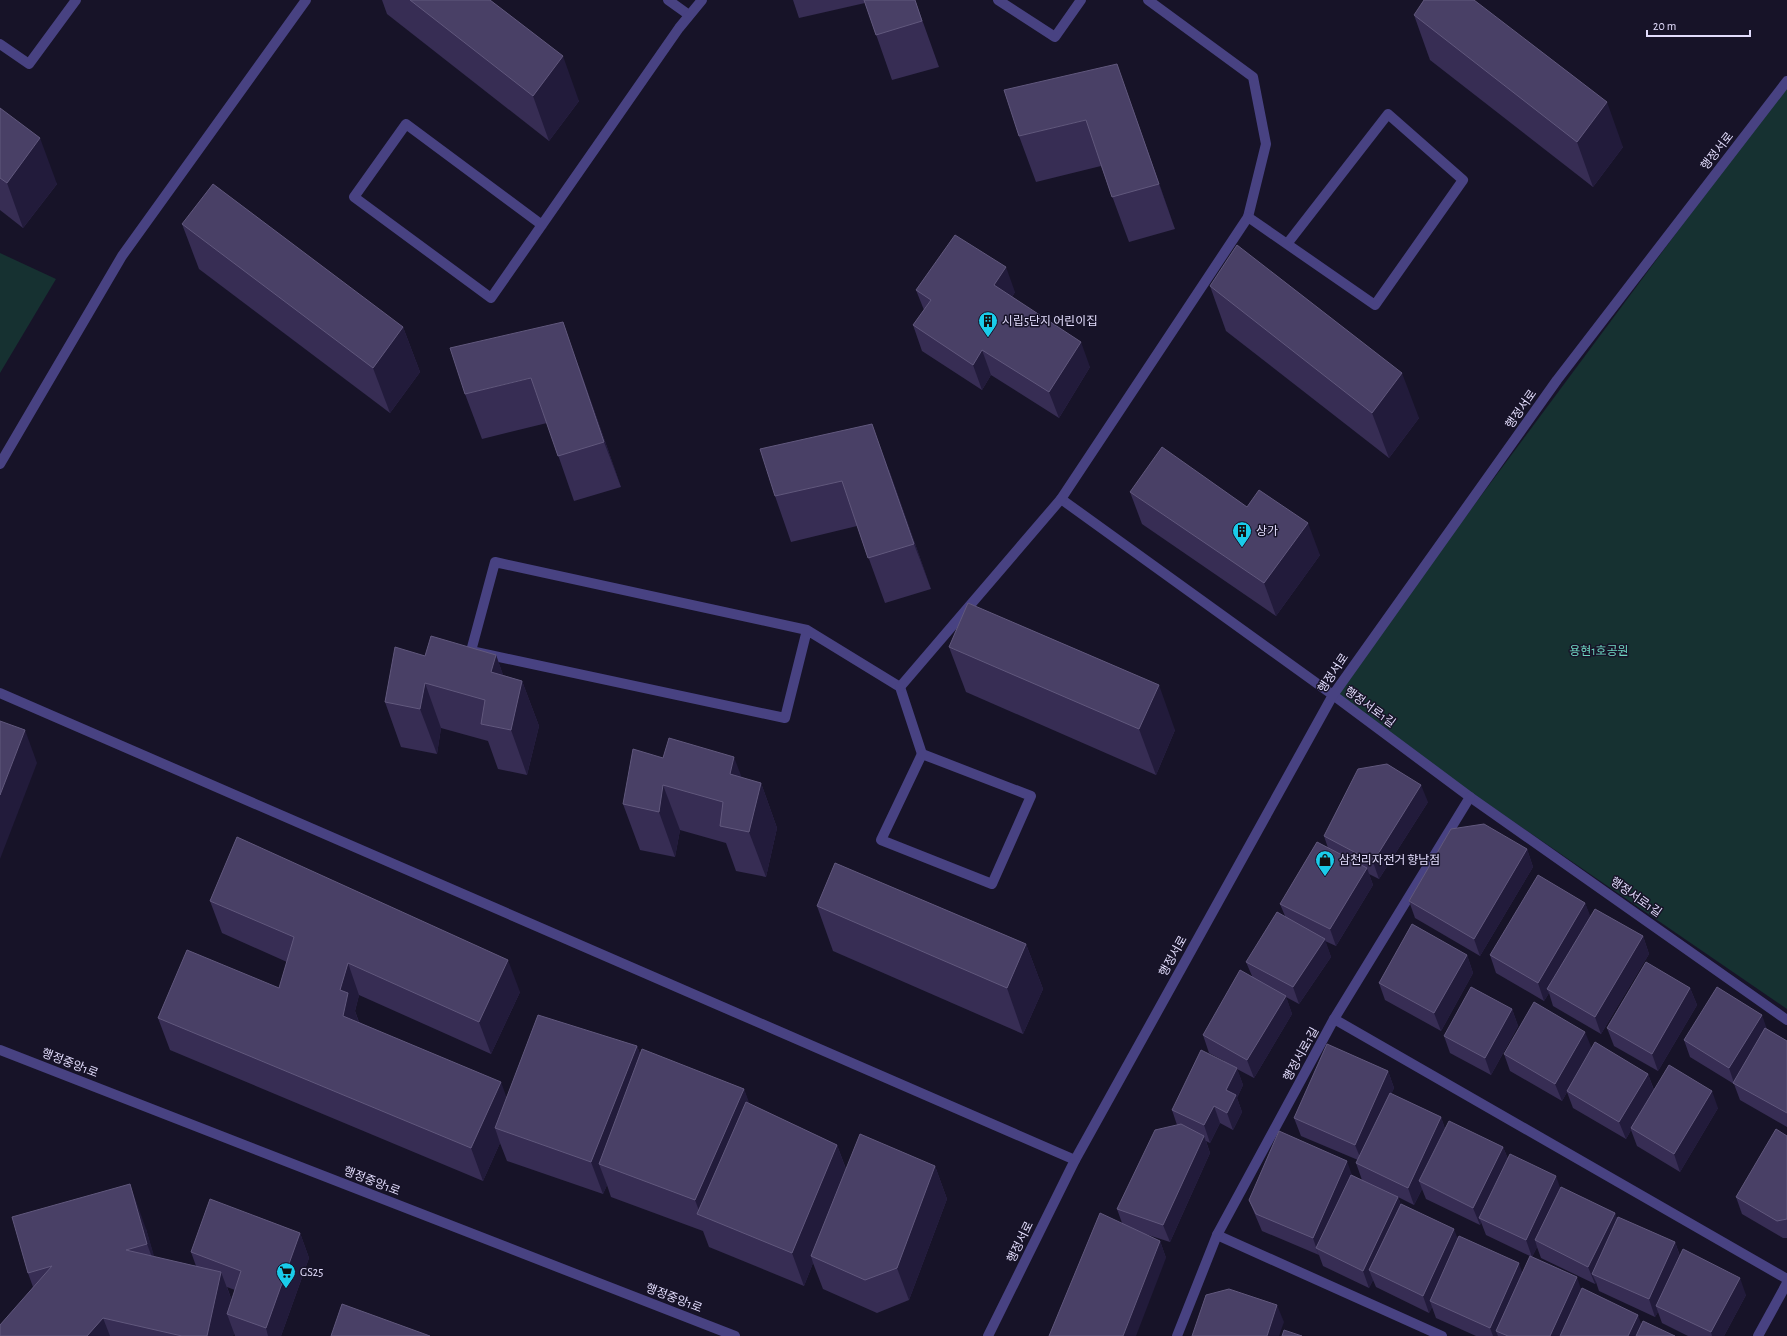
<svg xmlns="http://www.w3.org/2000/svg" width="1787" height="1336" font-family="'Alegreya Sans','Noto Sans KR',sans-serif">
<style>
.green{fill:#163131}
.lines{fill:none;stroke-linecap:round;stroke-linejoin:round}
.minor{stroke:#484282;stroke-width:10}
.wall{fill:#372d54;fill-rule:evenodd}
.shaded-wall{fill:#221b3b}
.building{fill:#494066;stroke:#61587d}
.labels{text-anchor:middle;stroke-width:3;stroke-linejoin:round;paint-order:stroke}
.street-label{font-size:12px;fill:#e2dcfc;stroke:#171328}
.poi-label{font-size:12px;fill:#e2dcfc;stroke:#171328;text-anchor:start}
.park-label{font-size:12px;fill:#6ed6c1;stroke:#171328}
</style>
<rect width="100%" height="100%" fill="#171328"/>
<g class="green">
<path d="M1787,84V1009L1387,735L1333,695Z"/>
<path d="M0,253L56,279L0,373Z"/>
</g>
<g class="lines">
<g class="minor">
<path d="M668,0L689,15"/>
<path d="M998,0L1055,37L1081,0"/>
<path d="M1148,0L1253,77L1266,144L1248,217"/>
<path d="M0,44L29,64L76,0"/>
<path d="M542,225L406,124L354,197L491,298L679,28L702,0"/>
<path d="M0,464L122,256L306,0"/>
<path d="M1061,499L1333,695L1470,797L1787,1020"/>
<path d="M807,630L785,718L471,651L495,562L807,630L900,687L922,754"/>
<path d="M900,687L1061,499L1248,217L1375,305L1463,180L1388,114L1287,244"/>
<path d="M0,693L1075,1160"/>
<path d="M922,754L1031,796L992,884L881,840Z"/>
<path d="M1334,1019L1787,1279"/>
<path d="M0,1050L735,1336"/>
<path d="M1217,1235L1442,1336"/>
<path d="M988,1336L1075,1160L1333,695L1557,380L1787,81"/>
<path d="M1177,1336L1217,1235L1334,1019L1470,797"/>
<path d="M1758,1336L1787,1283"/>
</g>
</g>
<g class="wall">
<path d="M382,0H490L579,101L549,141L387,14Z"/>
<path d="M793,0H915L939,67L892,80L865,3L799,18Z"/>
<path d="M1414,15L1623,147L1593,187L1430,60Z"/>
<path d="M0,108L57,184L23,228L0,210Z"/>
<path d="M1133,109L1175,229L1129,242L1101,166L1036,182L1019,136Z"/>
<path d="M182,224L403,327L420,372L390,413L199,269Z"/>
<path d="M1210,286L1419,418L1389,458L1226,331Z"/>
<path d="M916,290L1015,292L1012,297L1090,367L1059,418L991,375L982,390L922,351L913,325L924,310Z"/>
<path d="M579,367L621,487L574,501L547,423L482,439L465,394Z"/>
<path d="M889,470L931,589L885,603L857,526L791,542L775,496Z"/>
<path d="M1130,492L1247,507L1320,555L1276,616L1142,524Z"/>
<path d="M949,647L1175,730L1156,775L966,692Z"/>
<path d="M496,655L503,675L522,681L539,726L527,775L498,769L488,741L441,728L437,754L401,747L385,702L425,656Z"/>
<path d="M663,758L742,778L761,783L777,828L766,877L736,871L726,843L680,830L675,857L640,850L623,804Z"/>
<path d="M1428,802L1379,879L1369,874L1373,885L1336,946L1325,941L1331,957L1299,1004L1286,997L1292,1014L1254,1078L1237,1069L1243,1085L1237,1098L1242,1112L1233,1130L1220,1123L1210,1143L1206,1141L1210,1153L1170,1242L1145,1234L1160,1241L1166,1258L1122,1223L1117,1209L1177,1125L1172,1110L1224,1061L1209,1053L1203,1035L1252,976L1246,962L1285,916L1280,904L1328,848L1324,836Z"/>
<path d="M1527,849L1533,867L1480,956L1415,918L1409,901Z"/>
<path d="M210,901L520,992L491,1054L359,995L355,1011L359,1022L507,1097L637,1046L640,1054L744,1089L749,1104L837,1145L846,1169L935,1166L947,1199L909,1300L877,1313L823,1289L813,1263L804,1286L709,1247L703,1231L611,1197L607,1185L603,1194L507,1161L500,1143L483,1181L170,1050L158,1018L279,988L287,962L222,933Z"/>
<path d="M1585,903L1590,917L1643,936L1649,954L1601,1034L1553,1006L1549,993L1544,1001L1496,973L1490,955Z"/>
<path d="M817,906L1026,944L1043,989L1023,1034L833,951Z"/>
<path d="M1467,955L1473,973L1441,1031L1385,1000L1379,983Z"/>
<path d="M1690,988L1697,1005L1658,1071L1614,1046L1607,1028Z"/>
<path d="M1512,1009L1518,1026L1491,1075L1450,1053L1444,1036Z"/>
<path d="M1768,1030L1787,1041V1127L1740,1100L1734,1084L1690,1057L1684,1040Z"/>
<path d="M1592,1049L1648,1074L1654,1090L1718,1108L1680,1172L1637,1146L1631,1130L1626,1139L1573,1108L1567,1092L1562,1101L1510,1071L1504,1054Z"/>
<path d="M1388,1071L1394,1088L1391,1094L1441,1117L1445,1129L1503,1147L1508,1159L1560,1188L1615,1213L1617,1220L1675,1242L1680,1256L1746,1295L1724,1336H1688L1662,1323L1658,1312L1655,1317L1599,1291L1596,1282L1595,1284L1541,1258L1537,1247L1532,1257L1486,1235L1481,1222L1480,1225L1426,1199L1422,1189L1414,1205L1398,1197L1401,1205L1458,1238L1522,1273L1581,1289L1641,1324L1675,1336H1476L1436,1318L1432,1307L1429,1313L1376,1287L1373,1280L1369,1288L1323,1266L1319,1255L1262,1231L1256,1217L1249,1200L1352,1175L1362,1180L1356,1163L1358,1160L1301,1136L1294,1118Z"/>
<path d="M1787,1136V1238H1783L1742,1214L1736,1197Z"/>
<path d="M146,1229L154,1257L196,1266L191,1252L300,1233L309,1258L281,1336H235L234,1333L233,1336H0L33,1287L28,1273ZM227,1287L235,1290L232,1301Z"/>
</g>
<g class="shaded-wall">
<path d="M563,56L579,101L549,141L533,96Z"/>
<path d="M1117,64L1133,109L1175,229L1159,184Z"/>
<path d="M1607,102L1623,147L1593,187L1577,142Z"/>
<path d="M40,138L57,184L23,228L7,183Z"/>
<path d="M1006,267L1015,292L1003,311L994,285Z"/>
<path d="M563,322L579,367L621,487L604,442Z"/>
<path d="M403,327L420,372L390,413L373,368Z"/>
<path d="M1081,342L1090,367L1059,418L1049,392Z"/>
<path d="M982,350L991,375L982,390L973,365Z"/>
<path d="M1402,373L1419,418L1389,458L1372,413Z"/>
<path d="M872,424L889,470L931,589L914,544Z"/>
<path d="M1308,523L1320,555L1276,616L1264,583Z"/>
<path d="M496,655L512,700L491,672Z"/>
<path d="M522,681L539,726L527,775L511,730Z"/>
<path d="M425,683L441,728L437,754L420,709Z"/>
<path d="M1159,685L1175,730L1156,775L1139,729Z"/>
<path d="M25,730L37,763L0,859V795Z"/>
<path d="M734,757L751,802L730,774Z"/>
<path d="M761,783L777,828L766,877L749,832Z"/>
<path d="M663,785L680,830L675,857L659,812Z"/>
<path d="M1421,785L1428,802L1379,879L1373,862Z"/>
<path d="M1527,849L1533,867L1480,956L1474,939Z"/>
<path d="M1367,868L1373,885L1336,946L1330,929Z"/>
<path d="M1585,903L1592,920L1547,989L1549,993L1544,1001L1538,983Z"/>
<path d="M1643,936L1649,954L1601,1034L1595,1017Z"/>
<path d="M1325,939L1331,957L1299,1004L1293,987Z"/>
<path d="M1026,944L1043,989L1023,1034L1007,988Z"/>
<path d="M1467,955L1473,973L1441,1031L1434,1013Z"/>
<path d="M508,960L520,992L491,1054L479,1022Z"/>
<path d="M348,963L359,995L355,1011L360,1026L343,1016L340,990Z"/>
<path d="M1690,988L1697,1005L1658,1071L1652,1054Z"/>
<path d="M1286,996L1292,1014L1254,1078L1247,1060Z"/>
<path d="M1512,1009L1518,1026L1491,1075L1485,1058Z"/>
<path d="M1762,1015L1768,1032L1734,1083L1729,1068Z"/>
<path d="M1585,1032L1592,1049L1567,1091V1092L1562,1101L1555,1084Z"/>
<path d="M637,1046L649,1079L599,1164L607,1185L603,1194L591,1162Z"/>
<path d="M1237,1068L1243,1085L1237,1098L1242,1112L1233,1130L1227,1113L1226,1090Z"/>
<path d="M1388,1071L1394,1088L1362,1162L1355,1145Z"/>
<path d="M1648,1074L1654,1091L1631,1128V1130L1626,1139L1619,1122Z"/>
<path d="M501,1082L513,1115L495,1128L500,1143L483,1181L471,1148Z"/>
<path d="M744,1089L756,1121L701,1216L695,1200Z"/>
<path d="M1712,1091L1718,1108L1680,1172L1674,1154Z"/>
<path d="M1214,1106L1220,1123L1210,1143L1204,1125Z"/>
<path d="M1441,1117L1447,1135L1419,1181L1422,1189L1414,1205L1408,1188Z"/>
<path d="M1204,1136L1210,1153L1170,1242L1163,1225Z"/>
<path d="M837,1145L849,1178L811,1256L813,1263L804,1286L792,1253Z"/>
<path d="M1503,1147L1510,1164L1479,1218L1481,1222L1480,1225L1473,1208Z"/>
<path d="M1347,1161L1353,1178L1316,1248L1319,1256L1313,1238Z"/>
<path d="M935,1166L947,1199L909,1300L897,1268Z"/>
<path d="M1556,1176L1562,1193L1535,1240L1537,1247L1532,1257L1526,1240Z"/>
<path d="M130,1184L146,1229L164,1289L147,1244Z"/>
<path d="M1398,1197L1404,1214L1369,1270L1373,1280L1369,1288L1363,1271Z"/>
<path d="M1615,1213L1621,1230L1592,1274L1596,1282L1595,1284L1588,1267Z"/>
<path d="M1454,1229L1461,1247L1430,1301L1432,1307L1429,1313L1423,1296Z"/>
<path d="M300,1233L309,1258L281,1336H268L266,1328Z"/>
<path d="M1160,1241L1166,1258L1136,1336H1123Z"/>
<path d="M1675,1242L1681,1260L1656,1306L1658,1312L1655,1317L1649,1299Z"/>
<path d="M1519,1263L1525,1280L1496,1331L1498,1336H1493L1490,1328Z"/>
<path d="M221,1272L238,1317L227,1314L234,1333L233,1336H207Z"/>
<path d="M1577,1277L1583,1295L1564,1336H1550Z"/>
<path d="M1740,1278L1746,1295L1724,1336H1712L1711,1332Z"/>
<path d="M1277,1305L1284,1322L1279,1336H1267Z"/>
<path d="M1638,1315L1644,1332L1642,1336H1628Z"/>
<path d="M103,1318L110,1336H87Z"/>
</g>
<g class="building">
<path d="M410,0H490L563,56L533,96Z"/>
<path d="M864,0H915L922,21L876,35Z"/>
<path d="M1424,0H1474L1607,102L1577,142L1414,15Z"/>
<path d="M1117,64L1159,184L1112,197L1086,120L1019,136L1004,90Z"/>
<path d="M0,108L40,138L7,183L0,178Z"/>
<path d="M213,184L403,327L373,368L182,224Z"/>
<path d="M955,235L1006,267L994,285L1081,342L1049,392L982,350L973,365L913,325L931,300L916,290Z"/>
<path d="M1237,245L1402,373L1372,413L1210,286Z"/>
<path d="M563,322L604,442L558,456L531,378L465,394L450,348Z"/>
<path d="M872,424L914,544L868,558L842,481L775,496L760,449Z"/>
<path d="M1162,447L1247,507L1259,490L1308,523L1264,583L1130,492Z"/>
<path d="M968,603L1159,685L1139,729L949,647Z"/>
<path d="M431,636L496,655L491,672L522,681L511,730L481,724L485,700L425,683L420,709L385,702L395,647L425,656Z"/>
<path d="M0,721L25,730L0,795Z"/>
<path d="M669,738L734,757L730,774L761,783L749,832L720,826L723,802L663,785L659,812L623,804L633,749L663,758Z"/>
<path d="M1387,764L1421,785L1373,862L1324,836L1358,769Z"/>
<path d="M1484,824L1527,849L1474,939L1409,901L1451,829Z"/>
<path d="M237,837L508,960L479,1022L348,963L340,990L348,993L343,1016L501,1082L471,1148L158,1018L187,950L279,988L294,937L210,901Z"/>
<path d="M1317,842L1367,868L1330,929L1280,904Z"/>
<path d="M835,863L1026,944L1007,988L817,906Z"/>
<path d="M1538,875L1585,903L1538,983L1490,955Z"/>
<path d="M1595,909L1643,936L1595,1017L1547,989Z"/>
<path d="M1277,912L1325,939L1293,987L1246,962Z"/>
<path d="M1412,924L1467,955L1434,1013L1379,983Z"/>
<path d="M1646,962L1690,988L1652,1054L1607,1028Z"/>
<path d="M1240,970L1286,996L1247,1060L1203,1035Z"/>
<path d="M1471,987L1512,1009L1485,1058L1444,1036Z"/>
<path d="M1717,987L1762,1015L1729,1068L1684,1040Z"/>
<path d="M1534,1002L1585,1032L1555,1084L1504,1054Z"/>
<path d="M538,1015L637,1046L591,1162L495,1128Z"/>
<path d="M1765,1028L1787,1041V1113L1733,1083Z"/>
<path d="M1595,1042L1648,1074L1619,1122L1567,1091Z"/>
<path d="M1327,1044L1388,1071L1355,1145L1294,1118Z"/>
<path d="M642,1049L744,1089L695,1200L599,1164Z"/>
<path d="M1201,1050L1237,1068L1226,1090L1236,1095L1227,1113L1214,1106L1204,1125L1172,1110Z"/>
<path d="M1669,1065L1712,1091L1674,1154L1631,1128Z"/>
<path d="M1390,1093L1441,1117L1408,1188L1356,1163Z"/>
<path d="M746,1102L837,1145L792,1253L697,1214Z"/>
<path d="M1449,1121L1503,1147L1473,1208L1419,1181Z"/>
<path d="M1181,1124L1204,1136L1163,1225L1117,1209L1155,1130Z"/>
<path d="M1776,1129L1787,1136V1219L1777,1221L1736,1197Z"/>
<path d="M1279,1131L1347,1161L1313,1238L1256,1214L1249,1200Z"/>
<path d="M860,1134L935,1166L897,1268L865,1280L811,1256Z"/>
<path d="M1510,1154L1556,1176L1526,1240L1479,1218Z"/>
<path d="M1351,1175L1398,1197L1363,1271L1316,1248Z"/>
<path d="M130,1184L147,1244L126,1250L221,1272L207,1336H182L103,1318L87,1336H0V1325L52,1266L28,1273L12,1217Z"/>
<path d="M1561,1187L1615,1213L1588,1267L1535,1240Z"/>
<path d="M210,1199L300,1233L266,1328L227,1314L241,1271L191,1252Z"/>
<path d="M1401,1204L1454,1229L1423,1296L1369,1270Z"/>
<path d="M1100,1213L1160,1241L1123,1336H1049Z"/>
<path d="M1618,1217L1675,1242L1649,1299L1592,1274Z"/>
<path d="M1459,1236L1519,1263L1490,1328L1430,1301Z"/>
<path d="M1683,1249L1740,1278L1711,1332L1656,1306Z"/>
<path d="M1530,1256L1577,1277L1550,1336H1508L1496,1331Z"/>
<path d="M1582,1288L1638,1315L1628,1336H1560Z"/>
<path d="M1229,1289L1277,1305L1267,1336H1192L1206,1295Z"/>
<path d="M342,1304L430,1336H331Z"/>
<path d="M1643,1321L1675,1336H1636Z"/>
<path d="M1284,1330L1302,1336H1282Z"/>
</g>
<defs>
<g id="building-pin" transform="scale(1)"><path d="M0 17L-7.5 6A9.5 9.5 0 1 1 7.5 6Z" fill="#1accea" stroke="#171328"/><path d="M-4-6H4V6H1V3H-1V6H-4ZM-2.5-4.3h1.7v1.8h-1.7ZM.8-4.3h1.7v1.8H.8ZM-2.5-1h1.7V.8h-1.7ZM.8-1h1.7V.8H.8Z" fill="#111"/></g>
<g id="shop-pin" transform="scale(1)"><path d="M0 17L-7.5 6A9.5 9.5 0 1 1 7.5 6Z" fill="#1accea" stroke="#171328"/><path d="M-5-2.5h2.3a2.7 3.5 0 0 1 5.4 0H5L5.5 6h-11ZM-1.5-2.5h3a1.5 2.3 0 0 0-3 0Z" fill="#111"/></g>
<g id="supermarket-pin" transform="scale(1)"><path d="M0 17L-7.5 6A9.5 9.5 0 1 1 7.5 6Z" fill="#1accea" stroke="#171328"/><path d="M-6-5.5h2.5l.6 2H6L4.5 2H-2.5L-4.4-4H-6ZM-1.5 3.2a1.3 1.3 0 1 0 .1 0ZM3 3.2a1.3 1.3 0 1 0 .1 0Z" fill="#111"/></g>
</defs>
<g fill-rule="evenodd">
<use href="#building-pin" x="988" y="321"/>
<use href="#building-pin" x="1242" y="531"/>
<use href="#shop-pin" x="1325" y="860"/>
<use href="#supermarket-pin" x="286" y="1272"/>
</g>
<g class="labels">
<g class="street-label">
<text transform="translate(1717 151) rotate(-52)" y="4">행정서로</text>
<text transform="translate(1521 409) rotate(-55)" y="4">행정서로</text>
<text transform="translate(1333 673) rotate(-56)" y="4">행정서로</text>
<text transform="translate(1370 707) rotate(36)" y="4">행정서로1길</text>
<text transform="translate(1636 897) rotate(35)" y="4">행정서로1길</text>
<text transform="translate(1173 956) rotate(-61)" y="4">행정서로</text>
<text transform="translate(1301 1054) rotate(-61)" y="4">행정서로1길</text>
<text transform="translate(70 1063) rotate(21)" y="4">행정중앙1로</text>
<text transform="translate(372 1181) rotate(21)" y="4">행정중앙1로</text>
<text transform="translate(1020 1242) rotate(-64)" y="4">행정서로</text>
<text transform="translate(674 1298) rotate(21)" y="4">행정중앙1로</text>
</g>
<g class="poi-label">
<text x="1002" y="325">시립5단지 어린이집</text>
<text x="1256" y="535">상가</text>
<text x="1339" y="864">삼천리자전거 향남점</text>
<text x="300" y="1276">GS25</text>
</g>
<g class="park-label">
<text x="1599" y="655">용현1호공원</text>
</g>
</g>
<path d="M1647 30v6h103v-6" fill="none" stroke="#e2dcfc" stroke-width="2"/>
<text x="1653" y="30" font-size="12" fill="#e2dcfc" stroke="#171328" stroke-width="3" paint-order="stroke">20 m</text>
</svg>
